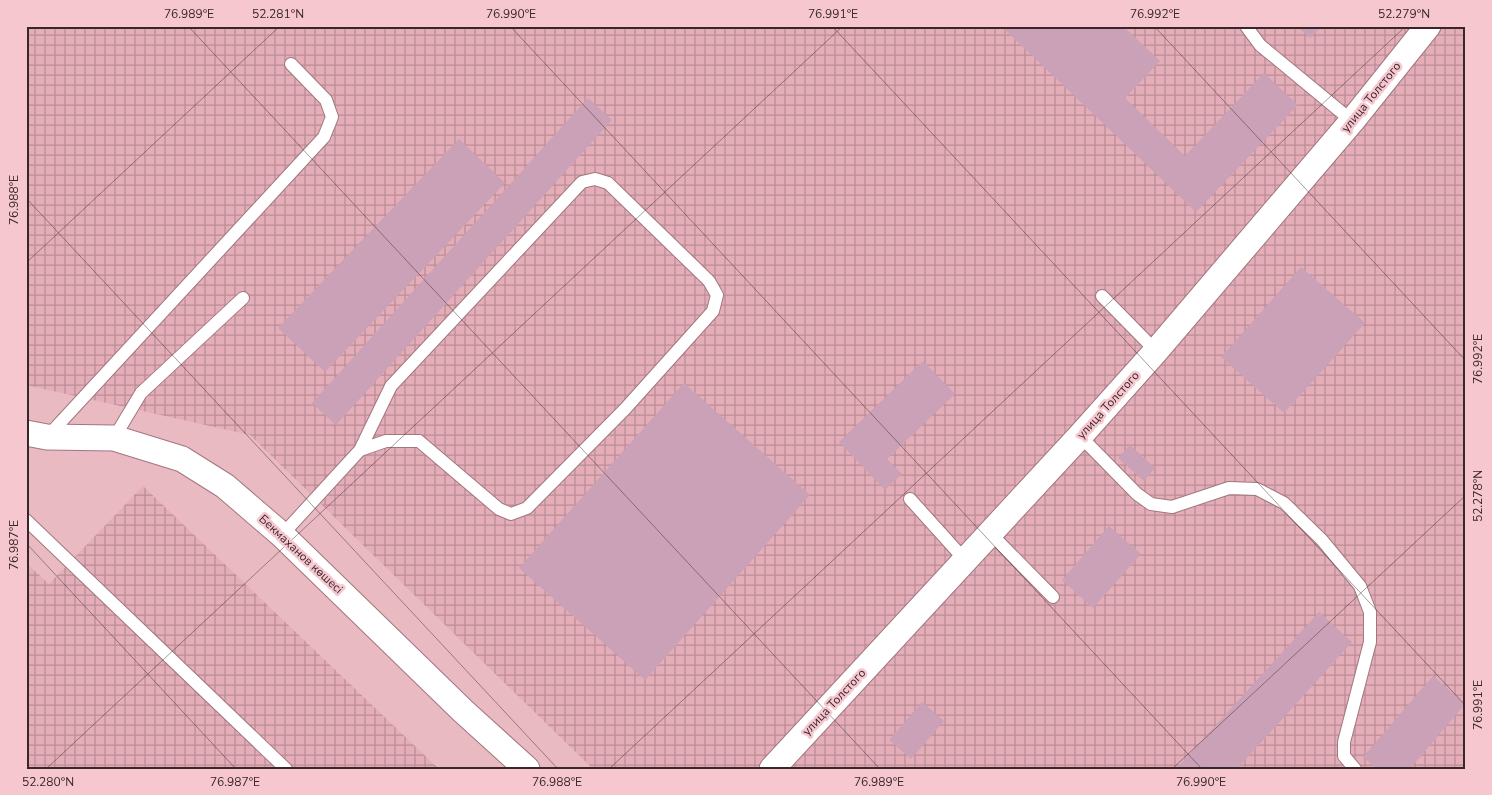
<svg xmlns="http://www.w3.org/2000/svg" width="1492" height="795" font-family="'Nunito Sans',sans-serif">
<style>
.industrial{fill:url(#industrial-grid)}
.building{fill:#caa1b6}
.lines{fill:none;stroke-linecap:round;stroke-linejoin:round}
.service-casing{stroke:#a2767f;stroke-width:14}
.minor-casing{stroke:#a2767f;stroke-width:27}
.service{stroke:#fff;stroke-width:12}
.minor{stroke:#fff;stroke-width:25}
.ticks{fill:none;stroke:#382629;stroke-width:1;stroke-opacity:0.45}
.labels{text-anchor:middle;stroke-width:5;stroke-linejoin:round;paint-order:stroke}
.street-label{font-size:12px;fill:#382629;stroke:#f7c7d0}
.neatline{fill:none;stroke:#382629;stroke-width:2}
.ticks-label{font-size:12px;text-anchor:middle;fill:#382629}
</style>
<defs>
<pattern id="industrial-grid" width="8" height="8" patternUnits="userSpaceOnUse" patternTransform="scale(1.25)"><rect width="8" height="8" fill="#e4adb8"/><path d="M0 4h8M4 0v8" fill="none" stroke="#ba8d96"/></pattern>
</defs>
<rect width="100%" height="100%" fill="#eabac3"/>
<g class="industrial">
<path d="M26,26H1466V769H593L250,435L26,385Z"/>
<path d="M143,486L439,769H26V563L49,584Z"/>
</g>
<g class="building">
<path d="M1001,26H1123L1160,61L1125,98L1185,156L1264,73L1298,105L1196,212Z"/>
<path d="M1297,26H1322L1310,38Z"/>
<path d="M588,98L612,120L336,425L312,403Z"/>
<path d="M459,139L505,183L325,372L278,328Z"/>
<path d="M1301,267L1365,323L1284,413L1221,357Z"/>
<path d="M923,361L955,394L887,459L902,474L885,490L839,442Z"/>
<path d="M684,383L810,495L645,680L519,568Z"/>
<path d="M1130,445L1155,468L1144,481L1118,458Z"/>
<path d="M1109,526L1141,554L1093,608L1062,580Z"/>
<path d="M1319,612L1352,642L1237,769H1176Z"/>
<path d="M1433,676L1465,704L1410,769H1377L1363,757Z"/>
<path d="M922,702L944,721L911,759L889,740Z"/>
</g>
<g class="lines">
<g class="service-casing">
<g id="service">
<path d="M1246,26L1260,45L1352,121"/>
<path d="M1102,296L1156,351"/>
<path d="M1080,436L1137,494L1151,504L1172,507L1229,488L1257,489L1284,503L1322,540L1360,586L1370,612V642L1344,742V756L1355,769"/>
<path d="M47,437L324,137L332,117L326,100L291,64"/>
<path d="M114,438L141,393L243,298"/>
<path d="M910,499L965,560"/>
<path d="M26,520L286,769"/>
<path d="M990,533L1053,597"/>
<path d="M282,535L360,450L391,386L582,182L595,179L608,183L709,281L717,295L713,311L625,409L527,508L511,514L499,509L419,441H386L360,450"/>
</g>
</g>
<g class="minor-casing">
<g id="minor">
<path d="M26,433L47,437L114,438L182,459L225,486L282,535L463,711L527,769"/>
<path d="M772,769L1080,436L1156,351L1352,121L1428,26"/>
</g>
</g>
<use href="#service" class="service"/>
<use href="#minor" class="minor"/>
</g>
<path class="ticks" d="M188,26L880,769M510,26L1202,769M832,26L1466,706M1154,26L1466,361M26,198L558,769M26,263L280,26M26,543L236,769M46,769L843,26M609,769L1406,26M1172,769L1466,495"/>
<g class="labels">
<g class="street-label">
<text transform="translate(1371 97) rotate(-51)" y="4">улица Толстого</text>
<text transform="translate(1108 405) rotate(-48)" y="4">улица Толстого</text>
<text transform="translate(301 554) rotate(43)" y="4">Бекмаханов көшесі</text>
<text transform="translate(834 702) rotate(-47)" y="4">улица Толстого</text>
</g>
</g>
<rect width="1492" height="795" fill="none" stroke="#f7c7d0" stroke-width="55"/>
<rect x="28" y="28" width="1436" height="740" class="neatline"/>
<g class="ticks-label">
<text x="189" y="18">76.989°E</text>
<text x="278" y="18">52.281°N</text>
<text x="511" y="18">76.990°E</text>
<text x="833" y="18">76.991°E</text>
<text x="1155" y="18">76.992°E</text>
<text x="1404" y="18">52.279°N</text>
<text transform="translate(14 200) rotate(-90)" y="4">76.988°E</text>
<text transform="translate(1478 359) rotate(-90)" y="4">76.992°E</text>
<text transform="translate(1478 496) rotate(-90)" y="4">52.278°N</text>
<text transform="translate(14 545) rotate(-90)" y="4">76.987°E</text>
<text transform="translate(1478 705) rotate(-90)" y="4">76.991°E</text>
<text x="48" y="786">52.280°N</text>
<text x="235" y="786">76.987°E</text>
<text x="557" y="786">76.988°E</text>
<text x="879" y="786">76.989°E</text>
<text x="1201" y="786">76.990°E</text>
</g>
</svg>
